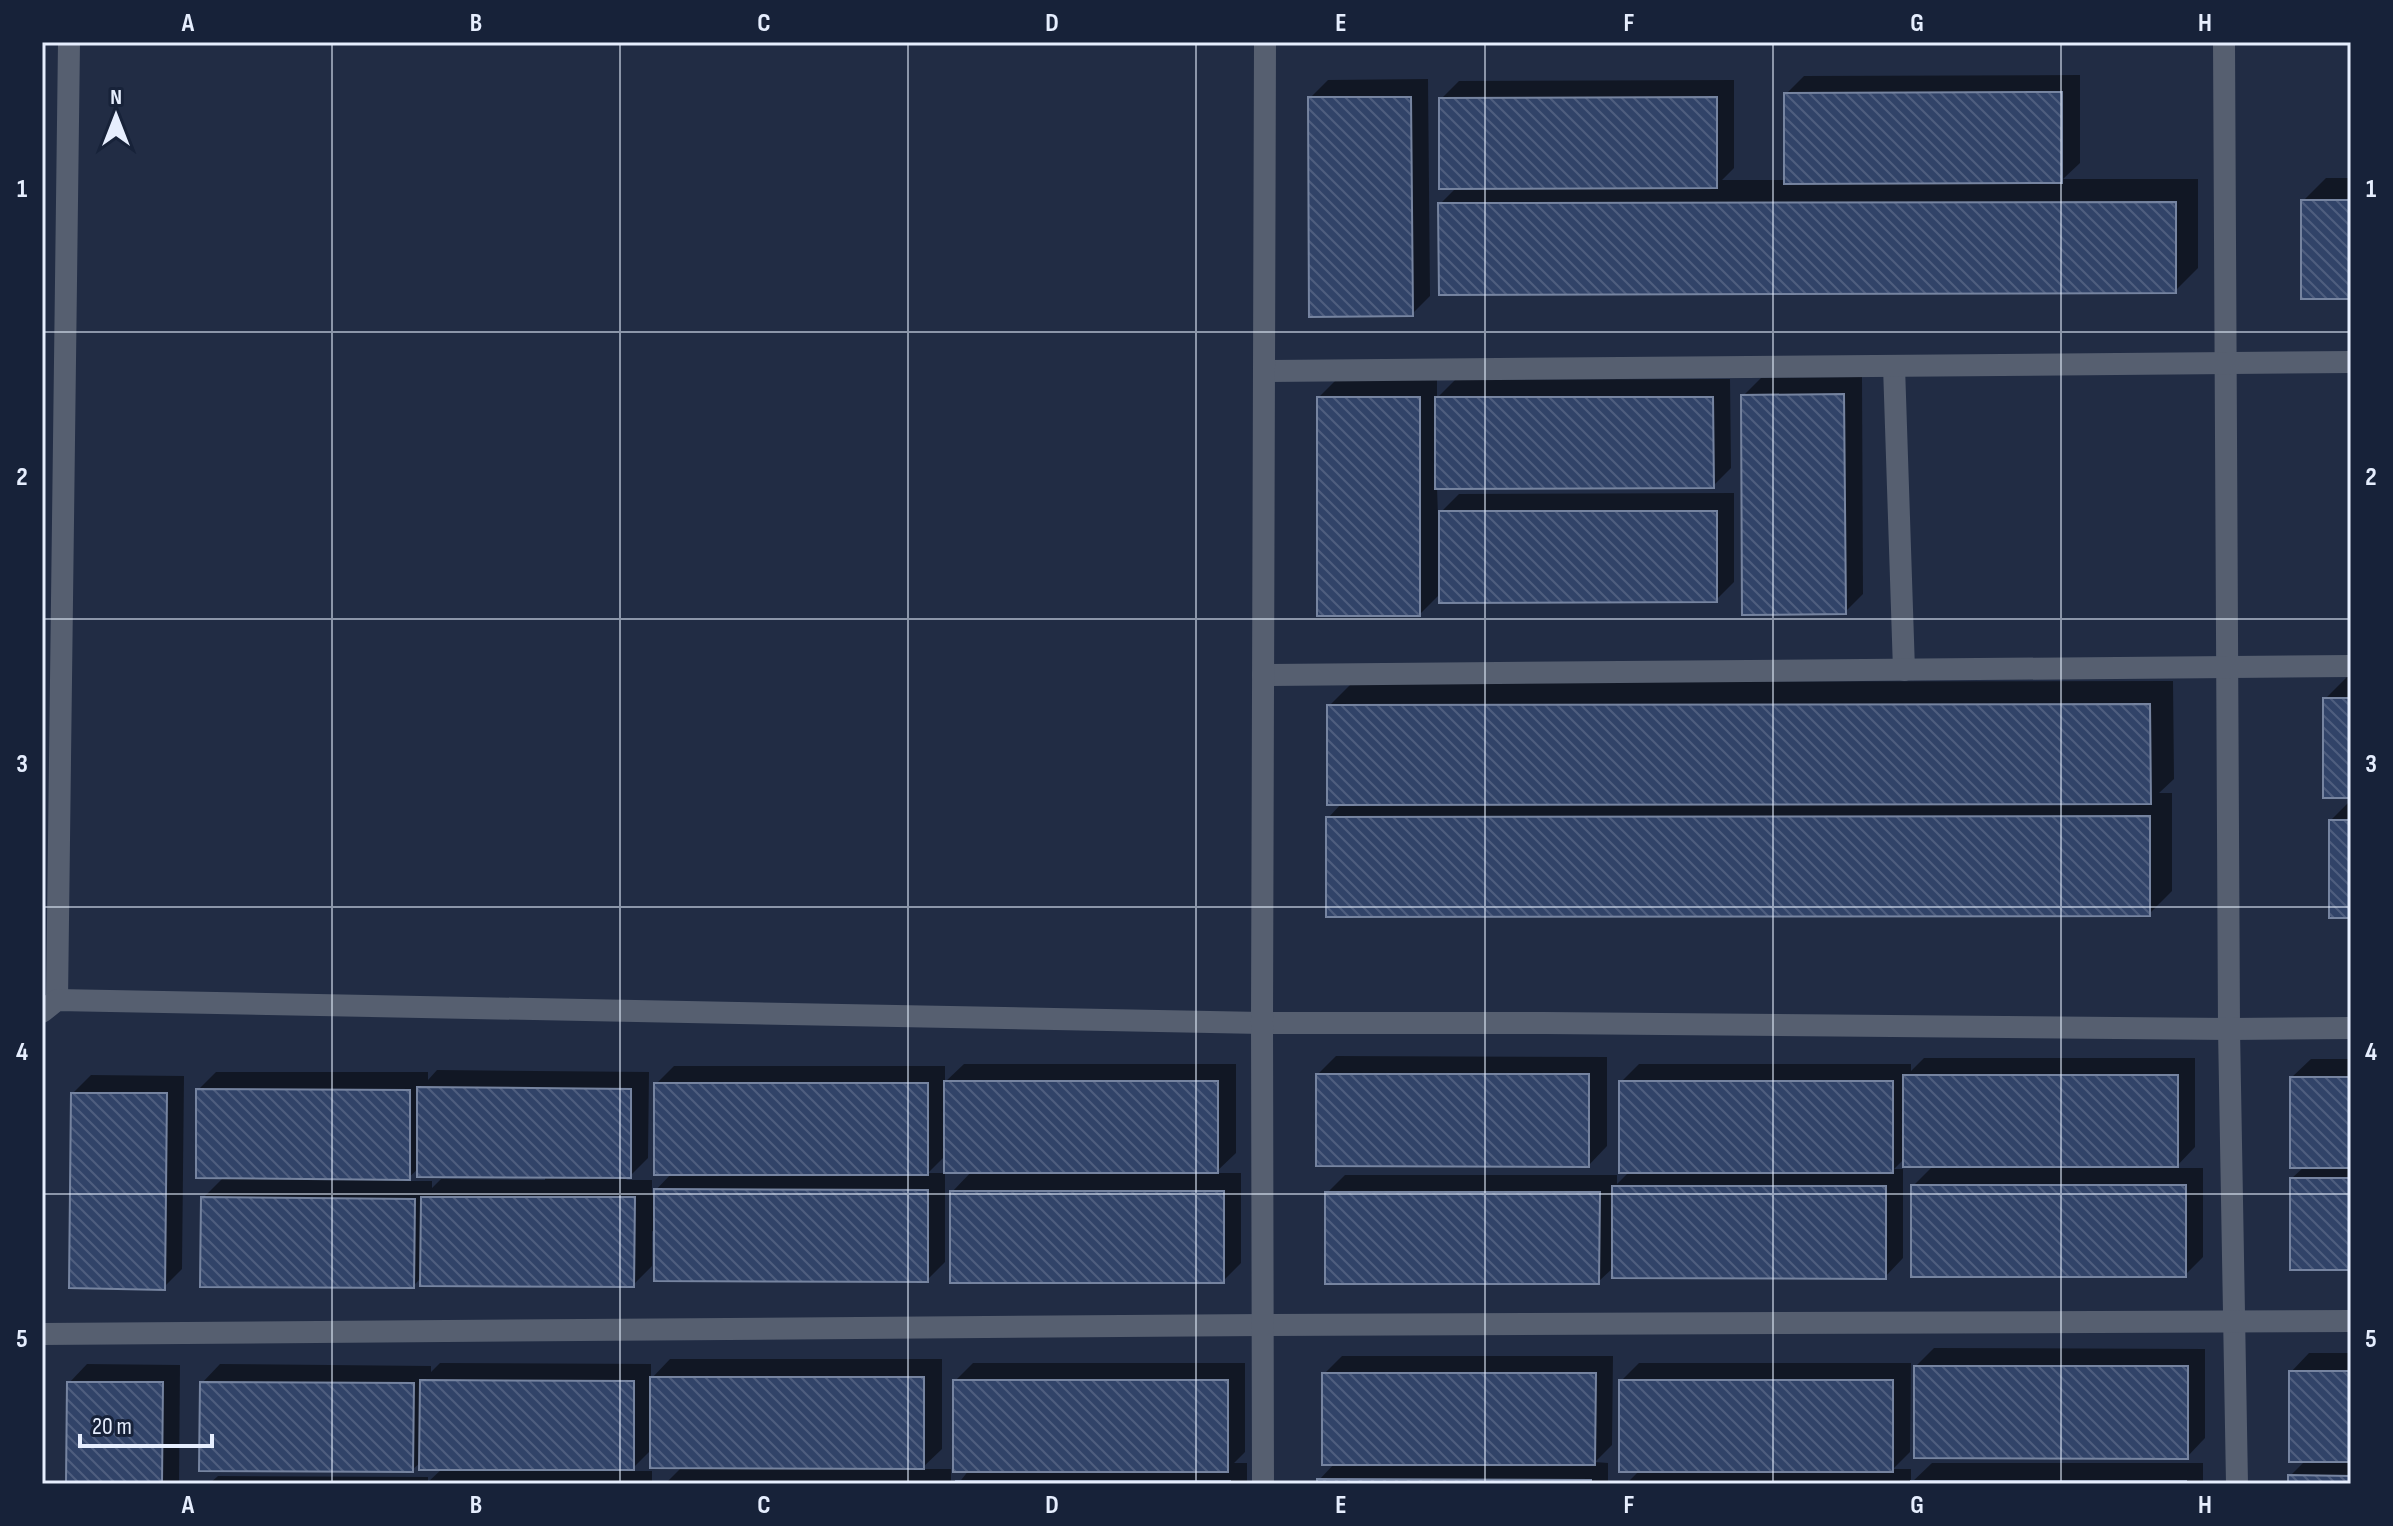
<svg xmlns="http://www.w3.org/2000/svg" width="2393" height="1526" font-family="'Sofia Sans Condensed',sans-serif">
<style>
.shadow{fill:#0007;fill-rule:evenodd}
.building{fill:url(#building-back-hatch);stroke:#7684a0;stroke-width:2}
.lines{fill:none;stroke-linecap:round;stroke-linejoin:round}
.minor{stroke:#565f70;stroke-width:22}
.grid{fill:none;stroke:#e6eefe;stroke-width:2;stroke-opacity:0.55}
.neatline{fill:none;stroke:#e6eefe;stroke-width:3}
.grid-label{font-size:26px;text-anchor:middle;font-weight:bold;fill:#e6eefe}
</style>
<defs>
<pattern id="building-back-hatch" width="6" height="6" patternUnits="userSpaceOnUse" patternTransform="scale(2)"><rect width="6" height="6" fill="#314368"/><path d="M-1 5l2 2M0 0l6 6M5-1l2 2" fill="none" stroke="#4f5e7f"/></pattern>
</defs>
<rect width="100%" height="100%" fill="#212c44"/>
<g class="shadow">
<path d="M2080,75V163L2063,179H2198V268L2175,291L1440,204L1457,187L1441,99L1459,81L1734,80V168L1722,180H1786V94L1804,76Z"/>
<path d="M1428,79L1430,296L1412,314L1310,98L1328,80Z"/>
<path d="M2326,178H2351V297L2303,201Z"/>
<path d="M1862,377L1863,594L1845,612L1743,396L1761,378Z"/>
<path d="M1337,379H1437V398L1455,380L1730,379L1731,468L1713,486L1437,487L1438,515L1459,494L1734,493V582L1716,600L1441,593L1420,614L1319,397Z"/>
<path d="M2349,675H2351V796L2325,699Z"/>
<path d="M2173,681L2174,779L2159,793H2172V891L2149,914L1328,818L1342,803L1329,706L1353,682Z"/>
<path d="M2351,800V916L2331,820Z"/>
<path d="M1336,1056L1607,1057V1146L1589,1165L1318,1074Z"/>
<path d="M1924,1058H2195V1147L2175,1168H2203V1257L2185,1275L1913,1186L1934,1165L1906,1157L1894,1169H1903V1258L1885,1277L1614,1267L1598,1282L1327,1193L1345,1175H1617V1184L1630,1171L1621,1082L1639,1064H1911V1071Z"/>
<path d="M2311,1059H2351V1268L2292,1178L2305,1166L2292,1077Z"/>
<path d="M964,1064H1236V1153L1215,1173H1241V1263L1223,1281L952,1192L972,1171L946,1155L928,1173H945V1262L927,1280L652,1231V1266L633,1285L422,1277L413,1286L203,1198L225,1176L198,1090L216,1072H428V1080L437,1070L649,1072L648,1158L626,1180H652V1194L672,1173L656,1084L674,1066H945V1082ZM419,1168L545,1176V1180L441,1179L432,1188V1181H405Z"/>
<path d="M91,1075L184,1076L182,1269L164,1287L73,1093Z"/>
<path d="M1934,1348L2205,1349V1438L2187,1457L1916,1366Z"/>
<path d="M2309,1353H2351V1484H2290V1476L2306,1460L2291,1372Z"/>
<path d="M1342,1356H1613L1612,1445L1595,1462L1608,1463V1484H1319V1480L1335,1463L1324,1374Z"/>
<path d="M670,1359H942V1449L921,1469H951V1484H665L683,1466L652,1449L630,1471H652V1484H209L218,1476L428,1477V1482L443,1468L421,1462L412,1470L202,1383L220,1364L431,1366V1372L440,1363L651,1364V1379Z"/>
<path d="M973,1363H1245V1452L1234,1463H1247V1484H958L969,1470L955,1381Z"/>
<path d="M1639,1363H1911L1910,1452L1893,1469H1911V1483L1932,1463H2203V1484H1626L1640,1470L1621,1381Z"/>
<path d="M87,1364L180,1365L179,1484H68L69,1383Z"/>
</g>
<g class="building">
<path d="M2062,92V183L1784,184V93Z"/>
<path d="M1308,97H1411L1413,316L1309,317Z"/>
<path d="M1717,97V188L1439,189V98Z"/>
<rect x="2301" y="200" width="50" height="99"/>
<path d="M2176,202V293L1439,295L1438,203Z"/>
<path d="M1844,394L1846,614L1742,615L1741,395Z"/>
<rect x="1317" y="397" width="103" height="219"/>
<path d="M1435,397H1713L1714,488L1435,489Z"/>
<path d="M1439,511H1717V602L1439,603Z"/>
<rect x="2323" y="698" width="28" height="100"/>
<path d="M2150,704L2151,804L1327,805V705Z"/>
<path d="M2150,816V916L1326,917V817Z"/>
<rect x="2329" y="820" width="22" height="98"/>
<path d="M1316,1074H1589V1167L1316,1166Z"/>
<rect x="1903" y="1075" width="275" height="92"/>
<rect x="2290" y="1077" width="61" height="91"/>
<rect x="944" y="1081" width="274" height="92"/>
<rect x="1619" y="1081" width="274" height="92"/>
<rect x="654" y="1083" width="274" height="92"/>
<path d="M417,1087L631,1089V1178L417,1177Z"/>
<path d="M196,1089L410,1090V1180L196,1178Z"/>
<path d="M71,1093H167L165,1290L69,1288Z"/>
<rect x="2290" y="1178" width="61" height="92"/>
<rect x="1911" y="1185" width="275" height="92"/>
<path d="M1612,1186H1886V1279L1612,1278Z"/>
<path d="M654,1189L928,1190V1282L654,1281Z"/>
<rect x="950" y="1191" width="274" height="92"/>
<path d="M1325,1192H1600L1599,1284H1325Z"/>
<path d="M201,1197L415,1199L414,1288L200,1287Z"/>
<path d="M421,1197H635L634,1287L420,1286Z"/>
<path d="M1914,1366H2188V1459L1914,1458Z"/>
<rect x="2289" y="1371" width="62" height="91"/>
<path d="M1322,1373H1596L1595,1465H1322Z"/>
<path d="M650,1377H924V1469L650,1468Z"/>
<path d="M420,1380L634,1381V1470H419Z"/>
<rect x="953" y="1380" width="275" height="92"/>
<rect x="1619" y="1380" width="274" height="92"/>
<path d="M67,1382H163L162,1484H66Z"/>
<path d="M200,1382L414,1383L413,1472L199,1471Z"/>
<path d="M2288,1475L2351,1476V1484H2288Z"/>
<path d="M1317,1479L1591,1480V1484H1317Z"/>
<rect x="956" y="1481" width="274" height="3"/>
<rect x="1911" y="1481" width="275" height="3"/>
</g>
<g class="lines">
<g class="minor">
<path d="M2224,42L2229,1029L2237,1484"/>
<path d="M1894,366L1904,670"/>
<path d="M1265,371L2351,362"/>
<path d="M1263,675L2351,666"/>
<path d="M57,1000L69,42"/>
<path d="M42,1012L57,1000L1262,1023H1545L2229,1029L2351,1028"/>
<path d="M42,1334L1263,1325L2351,1321"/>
<path d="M1263,1484L1262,1023L1265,42"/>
</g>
</g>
<path class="grid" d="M332,42V1484M620,42V1484M908,42V1484M1196,42V1484M1485,42V1484M1773,42V1484M2061,42V1484M42,332H2351M42,619H2351M42,907H2351M42,1194H2351"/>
<rect width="2393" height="1526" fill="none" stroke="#172239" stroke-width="88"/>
<g transform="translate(116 116)" stroke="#172239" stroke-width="6" paint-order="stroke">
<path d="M0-6L14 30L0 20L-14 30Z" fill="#e6eefe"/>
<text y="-12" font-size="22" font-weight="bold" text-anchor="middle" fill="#e6eefe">N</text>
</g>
<path d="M80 1434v12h132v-12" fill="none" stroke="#e6eefe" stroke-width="4"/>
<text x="92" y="1434" font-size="24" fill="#e6eefe" stroke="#172239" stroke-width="6" paint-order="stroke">20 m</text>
<rect x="44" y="44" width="2305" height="1438" class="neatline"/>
<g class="grid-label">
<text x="188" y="31">A</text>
<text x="476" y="31">B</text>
<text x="764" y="31">C</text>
<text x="1052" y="31">D</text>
<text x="1341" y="31">E</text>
<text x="1629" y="31">F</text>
<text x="1917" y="31">G</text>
<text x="2205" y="31">H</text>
<text x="22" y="197">1</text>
<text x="2371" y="197">1</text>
<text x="22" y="485">2</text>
<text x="2371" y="485">2</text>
<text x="22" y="772">3</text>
<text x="2371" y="772">3</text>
<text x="22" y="1060">4</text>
<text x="2371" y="1060">4</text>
<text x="22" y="1347">5</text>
<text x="2371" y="1347">5</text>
<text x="188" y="1513">A</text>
<text x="476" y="1513">B</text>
<text x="764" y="1513">C</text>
<text x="1052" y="1513">D</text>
<text x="1341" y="1513">E</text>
<text x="1629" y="1513">F</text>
<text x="1917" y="1513">G</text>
<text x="2205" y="1513">H</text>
</g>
</svg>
